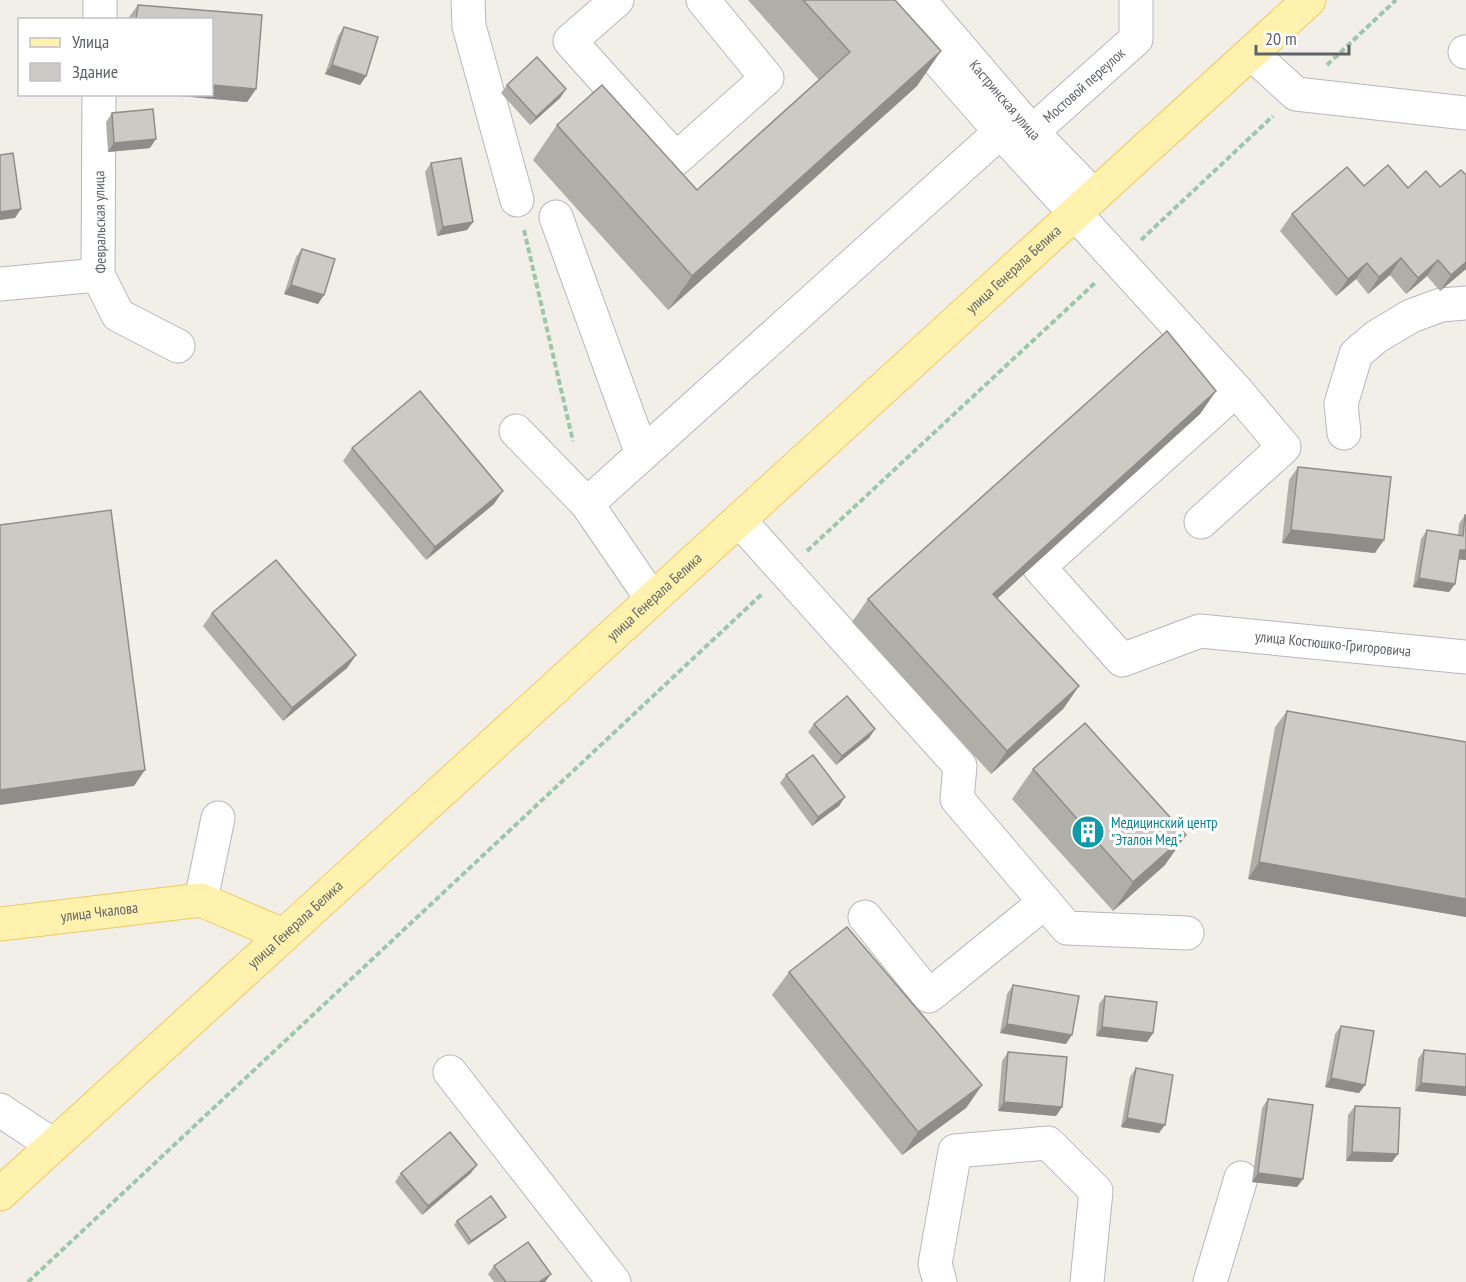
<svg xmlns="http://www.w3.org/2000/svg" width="1466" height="1282" font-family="'PT Sans Narrow',sans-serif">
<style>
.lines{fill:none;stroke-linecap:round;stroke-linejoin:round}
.minor-casing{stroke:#b5b8bc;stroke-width:35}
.major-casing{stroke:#f2c960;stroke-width:35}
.path{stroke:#9cc7a9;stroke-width:4;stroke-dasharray:6 3;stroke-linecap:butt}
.minor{stroke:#fff;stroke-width:33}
.major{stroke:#fff2af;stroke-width:33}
.wall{fill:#afaea9}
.shaded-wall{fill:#8f8d8a}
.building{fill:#cccac5;stroke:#8f8d8a;stroke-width:1.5}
.labels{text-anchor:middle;stroke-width:6;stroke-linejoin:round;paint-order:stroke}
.street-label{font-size:15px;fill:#5f6368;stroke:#fff}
.culture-label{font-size:15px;fill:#0d838f;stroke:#fff;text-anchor:start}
</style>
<rect width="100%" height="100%" fill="#f1efe8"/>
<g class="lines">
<g class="minor-casing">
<g id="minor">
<path d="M468,0L469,26L517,200"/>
<path d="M617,0L570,41L676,159L767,78L703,0"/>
<path id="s1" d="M885,0L1000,131L1236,390L1039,567L1122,660L1200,631L1466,657"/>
<path id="s2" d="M919,0L1032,132L1094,196"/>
<path d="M100,20V0"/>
<path d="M1465,52H1466"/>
<path d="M1251,53L1296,94L1466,113"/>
<path d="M99,94L98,275L118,315L178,346"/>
<path id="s3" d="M1032,132L1136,39V0"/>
<path d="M556,217L642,454"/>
<path d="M0,284L98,275"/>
<path d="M516,431L587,504L652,599"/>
<path d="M1344,433L1341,404L1356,354L1376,337L1411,316L1441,305L1466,303"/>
<path d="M587,504L1018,116"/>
<path d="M739,520L960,766L957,799L1067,928L1187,933"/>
<path d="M1201,522L1284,447L1236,390"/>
<path d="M201,900L218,818"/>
<path d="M865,917L929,996L1045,902"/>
<path d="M450,1072L614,1282"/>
<path d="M0,1110L53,1145"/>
<path d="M940,1282L935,1264L955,1151L1048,1143L1096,1191L1087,1282"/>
<path d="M1210,1282L1241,1178"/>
</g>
</g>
<g class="major-casing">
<g id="major">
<path id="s4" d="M0,924L201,900L283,935"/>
<path id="s5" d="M0,1194L1309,0"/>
</g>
</g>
<g class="path">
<path d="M1327,65L1396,0"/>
<path d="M524,230L573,441"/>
<path d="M1141,240L1273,116"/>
<path d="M807,551L1096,282"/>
<path d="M28,1282L763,593"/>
</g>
<use href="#minor" class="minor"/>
<use href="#major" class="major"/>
</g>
<g class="wall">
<path d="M748,0H895L917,86L668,310L533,160L557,125L697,190L819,80Z"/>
<path d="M138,5L262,15L256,89L247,102L158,94H212V20H129V17Z"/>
<path d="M344,27L366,76L360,85L325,74L338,36Z"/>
<path d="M507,85L566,89L560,98L530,125L501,93Z"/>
<path d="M112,113L150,148L108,152L106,122Z"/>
<path d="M431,163L473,222L467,230L437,236L425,172Z"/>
<path d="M1364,186L1466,269L1440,291L1427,276L1406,294L1390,275L1368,294L1356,279L1336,296L1280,231L1292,214Z"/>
<path d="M302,249L318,304L284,294L296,257Z"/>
<path d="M1216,391L1200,414L997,598L1079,686L1063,709L991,774L852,622L868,599Z"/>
<path d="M352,448L494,504L426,560L343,461Z"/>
<path d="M1298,467L1375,553L1282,543L1289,480Z"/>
<path d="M1465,515H1466V560L1459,559L1455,584L1449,592L1413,587L1421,539L1427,530L1458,535L1459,524Z"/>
<path d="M212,613L356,655L347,668L283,721L203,626Z"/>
<path d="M1287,711L1466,742V917L1248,879L1275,727Z"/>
<path d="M814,724L875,729L869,738L836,765L808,732Z"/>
<path d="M1033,769L1165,865L1113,911L1012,799Z"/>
<path d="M786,775L839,806L812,826L780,783Z"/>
<path d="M789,972L982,1085L966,1108L902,1155L772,995Z"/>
<path d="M1013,985L1066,1044L1000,1033L1007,994Z"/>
<path d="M1105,996L1153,1033L1147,1042L1096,1036L1099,1004Z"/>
<path d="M1341,1026L1365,1085L1359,1093L1325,1087L1335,1034Z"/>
<path d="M1424,1050L1466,1054V1096L1415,1091L1418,1059Z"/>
<path d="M1008,1052L1062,1107L1056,1116L998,1111L1002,1061Z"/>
<path d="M1136,1068L1159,1133L1121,1127L1130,1077Z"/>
<path d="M1268,1099L1303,1179L1297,1187L1252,1182L1262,1108Z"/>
<path d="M1355,1106L1392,1162L1346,1161L1348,1115Z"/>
<path d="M401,1173H471L422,1215L395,1182Z"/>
<path d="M506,1217L502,1221L468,1245L454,1225L457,1221Z"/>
<path d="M494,1266L551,1274L545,1282H494L488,1274Z"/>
</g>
<g class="shaded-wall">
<path d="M941,51L917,86L668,310L692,276Z"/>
<path d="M332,65L366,76L360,85L325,74Z"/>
<path d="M212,85L256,89L247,102L158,94H212Z"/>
<path d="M566,89L560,98L530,125L536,117Z"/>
<path d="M156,139L150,148L108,152L114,143Z"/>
<path d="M21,209L15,218L0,220V212Z"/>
<path d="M473,222L467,230L437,236L443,227Z"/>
<path d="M1401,258L1390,275L1368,294L1379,277Z"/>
<path d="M1438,260L1427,276L1406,294L1418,278Z"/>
<path d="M1466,262V269L1440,291L1451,275Z"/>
<path d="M1367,263L1356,279L1336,296L1348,279Z"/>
<path d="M291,285L324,295L318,304L284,294Z"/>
<path d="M1216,391L1200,414L977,617L993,594Z"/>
<path d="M503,491L494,504L426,560L435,547Z"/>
<path d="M1291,530L1384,540L1375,553L1282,543Z"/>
<path d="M1460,550H1466V560L1454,559Z"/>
<path d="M1419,578L1455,584L1449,592L1413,587Z"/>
<path d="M356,655L347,668L283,721L292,708Z"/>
<path d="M1079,686L1063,709L991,774L1007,751Z"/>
<path d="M875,729L869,738L836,765L842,756Z"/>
<path d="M145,770L134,786L0,805V790Z"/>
<path d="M845,797L839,806L812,826L818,817Z"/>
<path d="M1186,835L1165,865L1113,911L1133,882Z"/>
<path d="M1259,862L1466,899V917L1248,879Z"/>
<path d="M1007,1024L1072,1035L1066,1044L1000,1033Z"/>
<path d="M1102,1027L1153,1033L1147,1042L1096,1036Z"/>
<path d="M1331,1078L1365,1085L1359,1093L1325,1087Z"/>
<path d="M1421,1083L1466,1087V1096L1415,1091Z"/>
<path d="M982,1085L966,1108L902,1155L918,1132Z"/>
<path d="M1004,1102L1062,1107L1056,1116L998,1111Z"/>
<path d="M1127,1118L1165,1125L1159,1133L1121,1127Z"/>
<path d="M1352,1152L1398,1154L1392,1162L1346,1161Z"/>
<path d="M477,1165L471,1173L422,1215L428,1206Z"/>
<path d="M1258,1173L1303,1179L1297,1187L1252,1182Z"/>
<path d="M506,1217L502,1221L468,1245L471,1241Z"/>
<path d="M551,1274L545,1282H539Z"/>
</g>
<g class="building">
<path d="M803,0H895L941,51L692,276L557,125L602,85L697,190L850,52Z"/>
<path d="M138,5L262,15L256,89L212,85V20H136Z"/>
<path d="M344,27L378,37L366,76L332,65Z"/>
<path d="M537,57L566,89L536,117L507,85Z"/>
<path d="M153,109L156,139L114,143L112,113Z"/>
<path d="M13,153L21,209L0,212V155Z"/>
<path d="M461,158L473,222L443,227L431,163Z"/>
<path d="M1388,165L1408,188L1426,171L1440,187L1461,170L1466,175V262L1451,275L1438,260L1418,278L1401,258L1379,277L1367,263L1348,279L1292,214L1347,167L1364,186Z"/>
<path d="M302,249L335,259L324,295L291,285Z"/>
<path d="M1167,331L1216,391L993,594L1079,686L1007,751L868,599Z"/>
<path d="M420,391L503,491L435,547L352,448Z"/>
<path d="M1298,467L1391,477L1384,540L1291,530Z"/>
<path d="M111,510L145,770L0,790V525Z"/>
<path d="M1465,515H1466V550H1460L1455,584L1419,578L1427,530L1463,536Z"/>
<path d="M276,560L356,655L292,708L212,613Z"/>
<path d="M847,696L875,729L842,756L814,724Z"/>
<path d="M1287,711L1466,742V899L1259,862Z"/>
<path d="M1085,723L1186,835L1133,882L1033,769Z"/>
<path d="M813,755L845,797L818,817L786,775Z"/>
<path d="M847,927L982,1085L918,1132L789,972Z"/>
<path d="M1013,985L1079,996L1072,1035L1007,1024Z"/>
<path d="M1105,996L1157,1002L1153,1033L1102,1027Z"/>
<path d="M1341,1026L1374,1031L1365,1085L1331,1078Z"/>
<path d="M1424,1050L1466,1054V1087L1421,1083Z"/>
<path d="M1008,1052L1067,1057L1062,1107L1004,1102Z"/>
<path d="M1136,1068L1173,1075L1165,1125L1127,1118Z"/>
<path d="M1268,1099L1313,1105L1303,1179L1258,1173Z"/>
<path d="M1355,1106L1400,1108L1398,1154L1352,1152Z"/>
<path d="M450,1132L477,1165L428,1206L401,1173Z"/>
<path d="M491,1196L506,1217L471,1241L457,1221Z"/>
<path d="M528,1242L551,1274L539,1282H506L494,1266Z"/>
</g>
<defs>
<g id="building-disc" transform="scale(1.725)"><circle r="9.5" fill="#0f9aa8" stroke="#fff"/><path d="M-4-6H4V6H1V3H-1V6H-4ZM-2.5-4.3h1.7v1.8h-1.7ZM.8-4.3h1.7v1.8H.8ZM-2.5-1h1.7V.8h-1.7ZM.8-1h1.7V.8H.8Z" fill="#fff"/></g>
</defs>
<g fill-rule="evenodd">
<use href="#building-disc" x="1088" y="832"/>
</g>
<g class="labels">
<g class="street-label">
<text dy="5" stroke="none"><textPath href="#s3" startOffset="70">Мостовой переулок</textPath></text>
<text dy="5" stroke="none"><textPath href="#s2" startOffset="132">Кастринская улица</textPath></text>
<text transform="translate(100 222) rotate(-91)" y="5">Февральская улица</text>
<text dy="5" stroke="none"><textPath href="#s5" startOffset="1372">улица Генерала Белика</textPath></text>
<text dy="5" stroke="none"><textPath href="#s5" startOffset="886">улица Генерала Белика</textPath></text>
<text dy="5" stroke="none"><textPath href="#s1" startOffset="1131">улица Костюшко-Григоровича</textPath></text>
<text dy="5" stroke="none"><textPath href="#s4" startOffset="100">улица Чкалова</textPath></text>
<text dy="5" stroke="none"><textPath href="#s5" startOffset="400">улица Генерала Белика</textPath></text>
</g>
<g class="culture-label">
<text x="1111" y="828">Медицинский центр<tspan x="1111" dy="17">"Эталон Мед"</tspan></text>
</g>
</g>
<rect x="18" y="18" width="195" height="78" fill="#ffffff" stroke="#bfc1c3" stroke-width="1.5"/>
<rect x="30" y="38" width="30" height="9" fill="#fff2af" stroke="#bfc1c3" stroke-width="1.5"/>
<text x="72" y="48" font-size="18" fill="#5f6368">Улица</text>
<rect x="30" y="63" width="30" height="18" fill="#cccac5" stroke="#bfc1c3" stroke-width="1.5"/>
<text x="72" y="78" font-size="18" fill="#5f6368">Здание</text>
<path d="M1256 45v9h93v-9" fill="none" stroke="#5f6368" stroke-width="3"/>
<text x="1265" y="45" font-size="18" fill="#5f6368" stroke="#ffffff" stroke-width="4.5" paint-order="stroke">20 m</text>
</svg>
